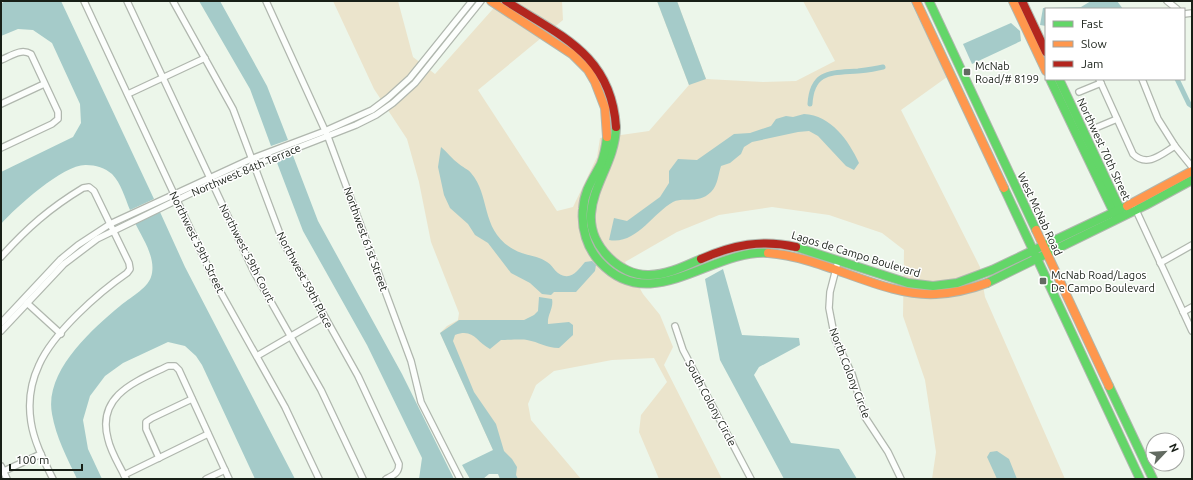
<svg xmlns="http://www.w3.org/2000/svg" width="1193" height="480" font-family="Ubuntu,sans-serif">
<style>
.green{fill:#ebe4cc}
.water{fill:#a5cbc9}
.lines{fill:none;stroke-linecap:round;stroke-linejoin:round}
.canal{stroke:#a5cbc9;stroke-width:5}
.street-casing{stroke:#b0b7ae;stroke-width:8}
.fast-casing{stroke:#b0b7ae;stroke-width:10}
.slow-casing{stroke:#b0b7ae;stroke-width:10}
.jam-casing{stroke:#b0b7ae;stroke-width:10}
.street{stroke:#fcfefc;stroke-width:5.5}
.fast{stroke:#63d668;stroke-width:8}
.slow{stroke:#ff974d;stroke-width:8}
.jam{stroke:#b3261e;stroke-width:8}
.poi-dot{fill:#626a61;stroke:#fff;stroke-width:1.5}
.labels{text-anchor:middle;stroke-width:3;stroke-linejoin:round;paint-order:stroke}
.poi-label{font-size:11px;fill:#181f17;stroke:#fff;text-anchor:start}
.street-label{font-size:11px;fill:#181f17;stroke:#fff}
</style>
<rect width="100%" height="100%" fill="#ecf6ea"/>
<path class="green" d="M333,1H398L413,57L435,74L500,1H562L563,20L478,90L557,211L573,207L597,157L600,138L649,131L689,85L657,1H677L706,79L763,82L796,81L835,61L803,1H910L947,77L901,110L980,267L985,297L1065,479H932L936,452L925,380L903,316L904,250L882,233L829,215L772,207L719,215L677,232L625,262L643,294L660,315L673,347L664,365L722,479H659L639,432L641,415L667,382L654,358L612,360L554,371L536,385L528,404L531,420L581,479H500L493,450L440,333L447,326L458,320L459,313L431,242L419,182L407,139L374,89Z"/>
<g class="water">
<path d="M5,1H61L154,199L130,210C125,198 121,183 112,174C105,168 96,165 86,165C64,164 16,207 1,224V172L73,137L81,123L80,104L52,43L33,30L18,29L1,36V4Z"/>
<path d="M199,1H220L267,86L288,140L271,146L250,89Z"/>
<path d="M657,1H677L706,79L689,85Z"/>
<path d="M1091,1H1117L1123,9H1046V26L1040,25L1043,8L1081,7Z"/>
<path d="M1011,23L1020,31L1021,41L972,64L963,44Z"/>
<path d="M804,114C831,115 849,141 859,163L854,170L846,166L818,136L809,131L798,132L752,142L744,147L741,154L730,163L721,166C718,175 718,185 711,192C698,205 683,196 673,202C652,214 636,245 609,240L614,218L627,221L660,197L669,183V171L678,159L697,160L734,134L750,133L771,126L776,119L786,116L793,117Z"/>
<path d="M441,147C447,152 452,159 459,164C462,167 468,169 471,173C491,196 480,230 513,249C524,256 537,255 547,262C552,265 554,270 558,273C571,282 578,270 585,262L592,261L596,265L595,271L576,292H554L551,295L542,294L530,283L511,273L488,243L475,235L468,224L450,208L444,195L438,167Z"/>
<path d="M292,153L318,221L402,374L454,479H419L422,458L367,345L303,231L276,160Z"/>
<path d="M160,212L185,267L295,479H255L202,365L196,356L185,346L168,342L123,363L105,376L90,396L83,420L88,449L102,479H77C67,458 56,437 52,414C44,372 91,330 120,306C129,298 147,289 151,277C157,259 143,239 135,223Z"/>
<path d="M723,269L742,335L799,338L800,345L759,367L754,375L791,443L839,449L857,479H784L720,360L705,279Z"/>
<path d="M539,297L552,299C554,308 547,315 548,324L569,322L573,325V335L559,348C546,348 539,342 527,340C523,339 507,340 501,340L490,349C476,342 474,328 455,335L453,341L474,392L496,424L504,451L512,459L517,467L516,475L518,479H500L498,474H489L483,479H470L462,465L493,450L440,333L459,320H524L534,315L538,311Z"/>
<path d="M997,451L1009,459L1017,479H997L987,457L990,452Z"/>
</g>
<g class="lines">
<g class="canal">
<path d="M1177,79L1189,104L1192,106"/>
<path d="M810,104C812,70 832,73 858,71C867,70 875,69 883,67"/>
</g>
<g class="street-casing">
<g id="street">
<path d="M84,1L216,284L285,407L319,479"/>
<path d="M127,1L254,272L321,390L363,479"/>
<path d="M173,1L233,109L283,242L358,376L399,464C399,473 394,475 386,479"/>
<path d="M266,1L328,137L411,361L421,402L460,479"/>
<path d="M1167,1L1177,9"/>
<path d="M1184,14L1192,13"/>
<path d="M1,60C11,56 21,48 31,54L58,112V119L52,124L1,148"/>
<path d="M1099,79L1133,154C1147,168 1162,154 1175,146"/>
<path d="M1142,79L1158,119L1175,146L1192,167"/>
<path d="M1079,92L1101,83"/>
<path d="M128,94L205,58"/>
<path d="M1,104L44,84"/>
<path d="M1093,129L1117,119"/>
<path d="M1135,208L1192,331"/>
<path d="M1,257C27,228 50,208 83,188L89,187L94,191L129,263L130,269L127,273C98,293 53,333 39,365C31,382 28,403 31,422C34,442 44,461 53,479"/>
<path d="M1160,263L1192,245"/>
<path d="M837,265L830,292L829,308L835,339L852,374L865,417L888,452L901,479"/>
<path d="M27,303L61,334"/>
<path d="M1183,312L1192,307"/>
<path d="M1,323L61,259L78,245L110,224L251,159L325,131L372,110L388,98L410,78L472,1"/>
<path d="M675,326L683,350L751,479"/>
<path d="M1,331L64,264L97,239L212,183L266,160L356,125L376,115L393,103L415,83L481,1"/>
<path d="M257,356L324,317"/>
<path d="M159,458L146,429V422L152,418L192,399"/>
<path d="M1,466L7,479"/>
<path d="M4,471L41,454"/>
<path d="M124,475L208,434"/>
<path d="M126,479C120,466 111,453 108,439C96,395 137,381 168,366H175L179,370L229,479"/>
<path d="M206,479L225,470"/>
</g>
</g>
<g class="fast-casing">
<g id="fast">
<path d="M929,1L1036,230"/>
<path d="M1050,79L1115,215"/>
<path d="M1059,79L1120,209L1119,214"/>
<path d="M616,127C615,161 593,184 591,214C589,245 619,276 649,275C667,275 685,266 701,259"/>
<path d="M607,137C606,146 604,156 601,164C593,179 584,191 583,209C581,228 587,248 600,262C651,317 711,249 768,253"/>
<path d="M1004,188L1140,479"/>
<path d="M796,247L908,283L933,286L957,283L992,270L1127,206"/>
<path d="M987,283L1146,205L1192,180"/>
<path d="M1109,386L1153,479"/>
</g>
</g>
<g class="slow-casing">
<g id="slow">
<path d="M491,1L572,54L588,70L595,82L605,108L607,137"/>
<path d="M916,1L1004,188"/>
<path d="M1013,1L1046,71"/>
<path d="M1127,206L1192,171"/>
<path d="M1036,230L1109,386"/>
<path d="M768,253C825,257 883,297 936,294C954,293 971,289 987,283"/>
</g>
</g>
<g class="jam-casing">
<g id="jam">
<path d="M506,1C560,36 611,54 616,127"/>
<path d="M1022,1L1046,52"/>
<path d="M701,259C733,245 762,239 796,247"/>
</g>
</g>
<use href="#street" class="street"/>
<use href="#fast" class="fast"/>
<use href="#slow" class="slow"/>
<use href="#jam" class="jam"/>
</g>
<g class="poi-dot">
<rect x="963" y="68" width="8" height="8" rx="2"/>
<rect x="1039" y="277" width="8" height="8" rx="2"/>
</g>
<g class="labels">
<g class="poi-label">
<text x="975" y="70">McNab<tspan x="975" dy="13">Road/# 8199</tspan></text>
<text x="1051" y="279">McNab Road/Lagos<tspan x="1051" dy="13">De Campo Boulevard</tspan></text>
</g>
<g class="street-label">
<text transform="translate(1104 149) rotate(65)" y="4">Northwest 70th Street</text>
<text transform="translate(246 170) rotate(-23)" y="4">Northwest 84th Terrace</text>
<text transform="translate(1040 214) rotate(65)" y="4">West McNab Road</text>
<text transform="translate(366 239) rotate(70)" y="4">Northwest 61st Street</text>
<text transform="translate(197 242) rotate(64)" y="4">Northwest 59th Street</text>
<text transform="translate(247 253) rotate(63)" y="4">Northwest 59th Court</text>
<text transform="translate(856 254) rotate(17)" y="4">Lagos de Campo Boulevard</text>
<text transform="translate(305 280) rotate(62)" y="4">Northwest 59th Place</text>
<text transform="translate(850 373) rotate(69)" y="4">North Colony Circle</text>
<text transform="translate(711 403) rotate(62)" y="4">South Colony Circle</text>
</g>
</g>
<rect width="1193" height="480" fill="none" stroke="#181f17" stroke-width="4"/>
<rect x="1045" y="8" width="140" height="72" fill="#ffffff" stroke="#a3a5a2"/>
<rect x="1053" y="21" width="20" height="6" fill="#63d668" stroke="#a3a5a2"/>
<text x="1081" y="28" font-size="12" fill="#181f17">Fast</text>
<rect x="1053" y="41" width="20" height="6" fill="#ff974d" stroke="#a3a5a2"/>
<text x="1081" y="48" font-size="12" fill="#181f17">Slow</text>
<rect x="1053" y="61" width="20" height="6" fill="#b3261e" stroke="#a3a5a2"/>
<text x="1081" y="68" font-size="12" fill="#181f17">Jam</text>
<g transform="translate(1165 452) rotate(65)"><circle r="19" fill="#ffffff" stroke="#a3a5a2"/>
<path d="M0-3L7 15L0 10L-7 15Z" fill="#626a61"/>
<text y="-6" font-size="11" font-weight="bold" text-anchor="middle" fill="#181f17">N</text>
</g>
<path d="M10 464v6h72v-6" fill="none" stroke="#181f17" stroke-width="2"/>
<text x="16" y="464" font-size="12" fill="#181f17" stroke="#ffffff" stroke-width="3" paint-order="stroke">100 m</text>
</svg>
